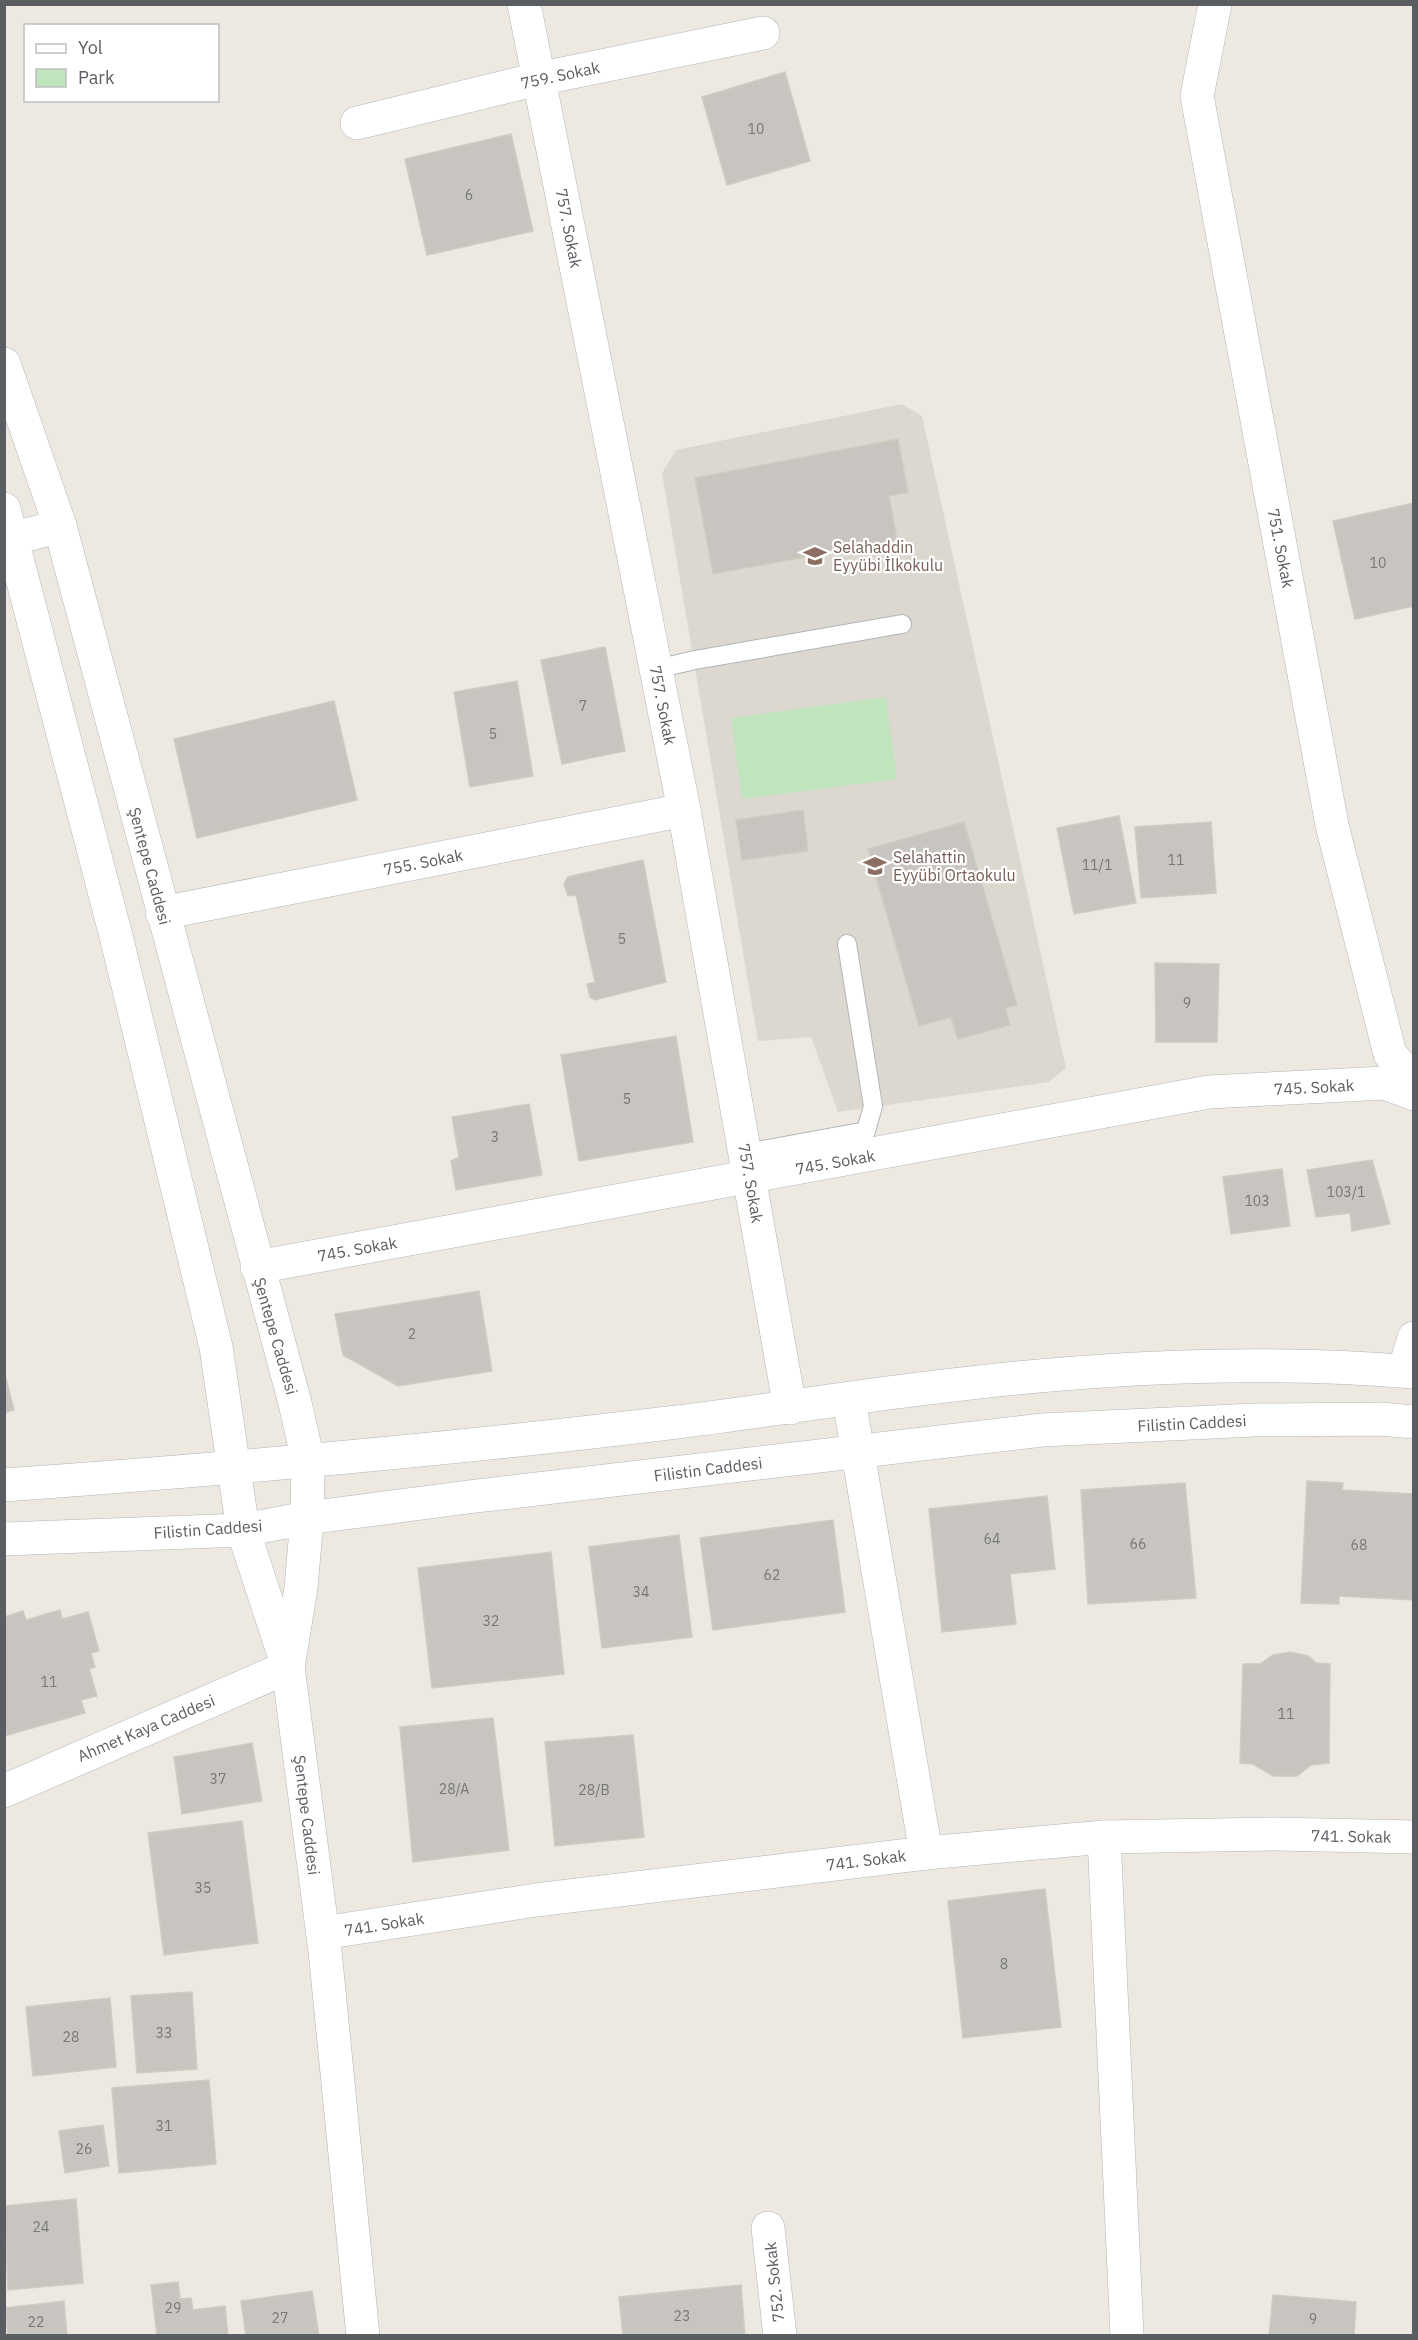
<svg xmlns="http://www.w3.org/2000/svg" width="1418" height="2340" font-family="'IBM Plex Sans',sans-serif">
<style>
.education{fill:#dcd8d0}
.green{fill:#c0e4be}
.building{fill:#c8c4bf;stroke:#d1cbc0;stroke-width:1.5}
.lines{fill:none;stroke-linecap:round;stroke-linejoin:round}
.service-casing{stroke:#b2b5b9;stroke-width:20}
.minor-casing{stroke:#b2b5b9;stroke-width:34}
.tertiary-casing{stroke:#b2b5b9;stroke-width:34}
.service{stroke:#fff;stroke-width:18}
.minor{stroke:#fff;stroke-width:33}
.tertiary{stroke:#fff;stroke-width:33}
.labels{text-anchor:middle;stroke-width:4.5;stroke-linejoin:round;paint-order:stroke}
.number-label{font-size:14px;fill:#767879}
.street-label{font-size:16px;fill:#5a5e62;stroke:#fff}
.education-label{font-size:16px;fill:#785e54;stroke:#fff;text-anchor:start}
</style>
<rect width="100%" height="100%" fill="#ede9e1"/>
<path class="education" d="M902,404L922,416L1066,1068L1049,1082L838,1112L811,1037L758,1041L662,473L676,450Z"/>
<path class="green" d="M886,697L897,779L742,799L731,718Z"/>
<g class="building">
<path d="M785,72L810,161L727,185L702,97Z"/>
<path d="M511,134L533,231L427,255L405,159Z"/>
<path d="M898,439L908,492L889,496L897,540L713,574L695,478Z"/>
<path d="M1414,503V606L1355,619L1333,521Z"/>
<path d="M605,647L625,751L562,764L541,660Z"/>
<path d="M517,681L533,776L470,787L454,692Z"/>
<path d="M334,701L357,800L197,838L174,739Z"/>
<path d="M803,810L808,851L742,860L736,820Z"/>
<path d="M1119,816L1136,903L1074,914L1057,828Z"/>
<path d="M964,822L1017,1005L1005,1008L1010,1025L958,1039L951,1017L919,1026L868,849Z"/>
<path d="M1211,822L1216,893L1141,898L1135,827Z"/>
<path d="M643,860L666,982L595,1000L590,997L587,984L595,982L576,895L568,896L564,884L568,877Z"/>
<path d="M1155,963L1219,964L1217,1042H1156Z"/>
<path d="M676,1036L693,1142L579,1161L561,1055Z"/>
<path d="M529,1104L542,1175L456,1190L451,1161L459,1157L452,1117Z"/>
<path d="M1372,1160L1390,1224L1352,1231L1350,1213L1316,1217L1307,1170Z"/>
<path d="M1282,1169L1290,1226L1231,1234L1223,1177Z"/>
<path d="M479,1291L492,1371L398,1386L343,1355L335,1314Z"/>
<path d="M4,1371L14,1410L4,1413Z"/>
<path d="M1307,1481L1343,1483L1342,1490L1414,1494V1600L1339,1596V1604L1301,1603Z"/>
<path d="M1185,1483L1196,1598L1088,1604L1081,1490Z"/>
<path d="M1047,1496L1055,1569L1010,1574L1016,1624L942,1632L929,1509Z"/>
<path d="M833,1520L845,1612L713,1630L700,1538Z"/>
<path d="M679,1535L692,1637L602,1648L589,1547Z"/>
<path d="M551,1552L564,1674L432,1688L418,1568Z"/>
<path d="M60,1610L62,1619L88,1612L99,1651L91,1653L95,1667L89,1669L97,1696L81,1700L85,1713L4,1736V1617L23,1611L26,1620Z"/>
<path d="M1290,1652L1308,1656L1316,1663L1330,1664L1329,1763L1311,1765L1297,1776H1273L1253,1764L1240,1763L1243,1664H1260L1273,1655Z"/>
<path d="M493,1718L509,1850L413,1862L400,1727Z"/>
<path d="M633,1735L644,1837L555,1846L545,1742Z"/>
<path d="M252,1743L262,1801L182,1814L174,1757Z"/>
<path d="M242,1821L258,1943L164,1955L148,1833Z"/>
<path d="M1045,1889L1061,2027L963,2038L948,1901Z"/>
<path d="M192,1992L197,2069L137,2073L131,1996Z"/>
<path d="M110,1998L116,2067L33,2076L26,2007Z"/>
<path d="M209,2080L216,2164L119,2173L112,2088Z"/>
<path d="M103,2125L109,2166L65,2173L59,2131Z"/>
<path d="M76,2199L83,2283L8,2290L4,2206Z"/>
<path d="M178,2282L180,2299L191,2298L193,2310L225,2306L228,2336H157L151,2285Z"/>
<path d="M741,2285L745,2336H623L619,2297Z"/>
<path d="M312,2291L319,2336H246L241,2301Z"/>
<path d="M1273,2295L1356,2302L1354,2336H1269Z"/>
<path d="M64,2301L67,2336H8L5,2308Z"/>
</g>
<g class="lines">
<g class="service-casing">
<g id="service">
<path d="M656,669L695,660L902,624"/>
<path d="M746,1153L866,1131L873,1106L847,944"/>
</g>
</g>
<g class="minor-casing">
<g id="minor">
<path d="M524,4L684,810L790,1408"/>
<path d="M1215,4L1197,96L1332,825L1390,1054L1414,1081"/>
<path d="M357,123L538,79L763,33"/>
<path d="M4,541L60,526"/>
<path d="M162,913L684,810"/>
<path d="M257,1267L1209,1092L1385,1083L1414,1094"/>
<path d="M1404,1371L1414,1338"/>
<path d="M849,1400L926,1853"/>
<path d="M1104,1837L1127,2336"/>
<path d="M323,1933L536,1900L926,1853L1104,1837L1277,1834L1414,1837"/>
<path d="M768,2228L780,2336"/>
</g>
</g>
<g class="tertiary-casing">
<g id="tertiary">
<path d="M4,364L60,526L295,1403L308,1460L307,1518L301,1588L288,1667L325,1951L363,2336"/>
<path d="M4,509L116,936L216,1347L243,1530L288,1667L4,1791"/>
<path d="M4,1485C229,1469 454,1449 677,1422C767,1411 856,1396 945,1386C1100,1367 1257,1359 1414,1372"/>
<path d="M4,1539L243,1530L307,1518L468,1497L1042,1430L1255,1420L1380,1419L1414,1422"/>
</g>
</g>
<use href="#service" class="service"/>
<use href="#minor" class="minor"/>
<use href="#tertiary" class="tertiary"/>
</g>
<defs>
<g id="school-bare" transform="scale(1.8)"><path d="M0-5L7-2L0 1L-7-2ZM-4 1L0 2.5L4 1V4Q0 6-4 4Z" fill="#8d6e63" stroke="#fff" stroke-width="2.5" paint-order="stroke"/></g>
</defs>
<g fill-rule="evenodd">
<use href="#school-bare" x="815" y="556"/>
<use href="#school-bare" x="875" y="866"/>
</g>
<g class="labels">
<g class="number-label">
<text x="756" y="134">10</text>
<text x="469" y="200">6</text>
<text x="1378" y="568">10</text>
<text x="583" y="711">7</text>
<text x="493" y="739">5</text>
<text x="1176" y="865">11</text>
<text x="1097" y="870">11/1</text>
<text x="622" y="944">5</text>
<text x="1187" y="1008">9</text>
<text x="627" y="1104">5</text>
<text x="495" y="1142">3</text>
<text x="1346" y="1197">103/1</text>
<text x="1257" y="1206">103</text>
<text x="412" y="1339">2</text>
<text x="992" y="1544">64</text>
<text x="1138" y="1549">66</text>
<text x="1359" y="1550">68</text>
<text x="772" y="1580">62</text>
<text x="641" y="1597">34</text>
<text x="491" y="1626">32</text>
<text x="49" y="1687">11</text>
<text x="1286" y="1719">11</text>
<text x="218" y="1784">37</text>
<text x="454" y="1794">28/A</text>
<text x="594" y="1795">28/B</text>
<text x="203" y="1893">35</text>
<text x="1004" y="1969">8</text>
<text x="164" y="2038">33</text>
<text x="71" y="2042">28</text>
<text x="164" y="2131">31</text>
<text x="84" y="2154">26</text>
<text x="41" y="2232">24</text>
<text x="173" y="2313">29</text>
<text x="682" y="2321">23</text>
<text x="280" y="2323">27</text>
<text x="1313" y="2324">9</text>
<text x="36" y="2327">22</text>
</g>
<g class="street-label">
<text transform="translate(560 75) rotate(-12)" y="6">759. Sokak</text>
<text transform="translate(569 228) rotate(79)" y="6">757. Sokak</text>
<text transform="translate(1281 548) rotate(79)" y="6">751. Sokak</text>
<text transform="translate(663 705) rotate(79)" y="6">757. Sokak</text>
<text transform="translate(423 862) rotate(-11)" y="6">755. Sokak</text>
<text transform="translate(150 866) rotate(75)" y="6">Şentepe Caddesi</text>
<text transform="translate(1314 1087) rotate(-3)" y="6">745. Sokak</text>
<text transform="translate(835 1162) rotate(-10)" y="6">745. Sokak</text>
<text transform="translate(751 1183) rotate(80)" y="6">757. Sokak</text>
<text transform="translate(357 1249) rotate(-10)" y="6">745. Sokak</text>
<text transform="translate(276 1336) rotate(74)" y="6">Şentepe Caddesi</text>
<text transform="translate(1192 1423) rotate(-3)" y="6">Filistin Caddesi</text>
<text transform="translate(708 1469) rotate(-7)" y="6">Filistin Caddesi</text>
<text transform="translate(208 1529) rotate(-4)" y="6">Filistin Caddesi</text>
<text transform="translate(146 1728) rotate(-23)" y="6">Ahmet Kaya Caddesi</text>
<text transform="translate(307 1815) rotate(83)" y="6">Şentepe Caddesi</text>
<text transform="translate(1351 1836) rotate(1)" y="6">741. Sokak</text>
<text transform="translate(866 1860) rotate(-7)" y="6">741. Sokak</text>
<text transform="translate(384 1924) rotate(-9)" y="6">741. Sokak</text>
<text transform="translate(774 2282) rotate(-96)" y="6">752. Sokak</text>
</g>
<g class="education-label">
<text x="833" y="553">Selahaddin<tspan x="833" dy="18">Eyyübi İlkokulu</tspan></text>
<text x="893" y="863">Selahattin<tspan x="893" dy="18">Eyyübi Ortaokulu</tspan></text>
</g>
</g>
<rect width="1418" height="2340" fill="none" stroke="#5a5e62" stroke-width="12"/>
<rect x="24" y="24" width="195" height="78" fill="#ffffff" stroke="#bdbfc0" stroke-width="1.5"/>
<rect x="36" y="44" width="30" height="9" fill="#ffffff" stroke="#bdbfc0" stroke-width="1.5"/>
<text x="78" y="54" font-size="18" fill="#5a5e62">Yol</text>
<rect x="36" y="69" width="30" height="18" fill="#c0e4be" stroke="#bdbfc0" stroke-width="1.5"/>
<text x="78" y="84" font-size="18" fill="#5a5e62">Park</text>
</svg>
